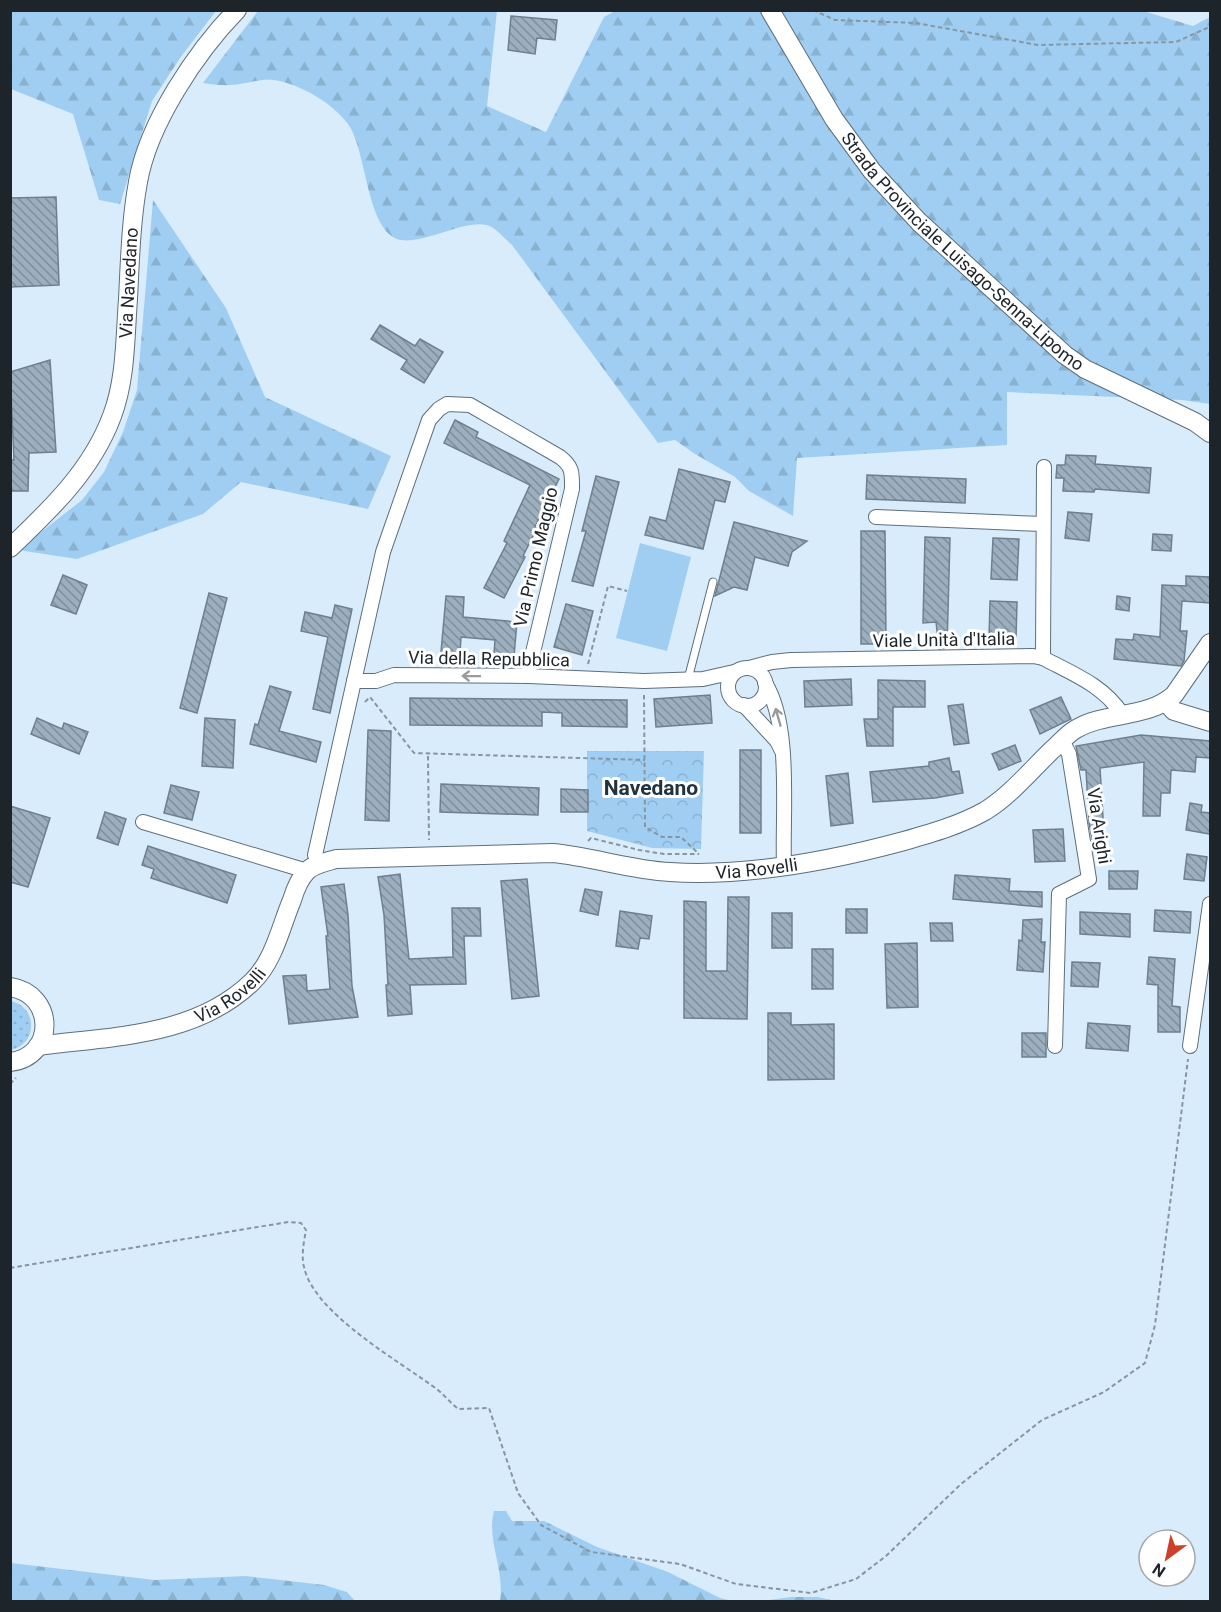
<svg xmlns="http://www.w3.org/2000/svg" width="1221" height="1612" font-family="Roboto,sans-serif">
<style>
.grass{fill:url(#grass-dots)}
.forest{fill:url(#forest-firs)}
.park{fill:url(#park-crowns)}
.garden{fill:#a0cef2}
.building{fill:url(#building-back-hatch);stroke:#6e808e;stroke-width:1.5}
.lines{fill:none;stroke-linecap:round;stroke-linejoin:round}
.lane-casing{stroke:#5d6f7c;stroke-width:9}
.street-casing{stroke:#5d6f7c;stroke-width:16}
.secondary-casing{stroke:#5d6f7c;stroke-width:20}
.path{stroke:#8795a1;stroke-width:2;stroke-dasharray:4.5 3;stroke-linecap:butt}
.lane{stroke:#fff;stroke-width:7}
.street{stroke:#fff;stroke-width:14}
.secondary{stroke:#fff;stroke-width:18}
.oneway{stroke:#999c9f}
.labels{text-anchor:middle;stroke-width:6;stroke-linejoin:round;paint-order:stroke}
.street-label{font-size:18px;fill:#1d242a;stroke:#fff}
.quarter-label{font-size:21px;font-weight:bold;fill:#22323e;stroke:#fff}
</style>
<defs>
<pattern id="grass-dots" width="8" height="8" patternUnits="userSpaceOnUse" patternTransform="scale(1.5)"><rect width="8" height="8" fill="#a0cef2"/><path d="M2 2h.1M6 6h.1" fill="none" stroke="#89b1d0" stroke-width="1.8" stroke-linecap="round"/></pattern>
<pattern id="forest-firs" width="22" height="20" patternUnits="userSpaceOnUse" patternTransform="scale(1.5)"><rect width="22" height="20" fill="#a0cef2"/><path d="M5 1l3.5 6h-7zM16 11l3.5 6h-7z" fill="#89b1d0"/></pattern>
<pattern id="park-crowns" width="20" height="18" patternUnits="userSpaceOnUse" patternTransform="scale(1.5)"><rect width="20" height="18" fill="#a0cef2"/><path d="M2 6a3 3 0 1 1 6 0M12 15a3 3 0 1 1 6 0" fill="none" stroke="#89b1d0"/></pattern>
<pattern id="building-back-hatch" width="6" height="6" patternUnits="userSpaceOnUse" patternTransform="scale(1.5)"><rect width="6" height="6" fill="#9cafbe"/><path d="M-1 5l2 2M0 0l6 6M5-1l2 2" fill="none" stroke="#7f8e9b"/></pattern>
</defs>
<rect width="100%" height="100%" fill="#d9ecfc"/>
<path class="grass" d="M10,1001C38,1006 38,1044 11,1050Z"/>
<g class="forest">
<path d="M1140,10L1193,26L1210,17V404L1182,400L1007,392V445L797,458L793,516L749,491L735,477L695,454L675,440L658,443L512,245C505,239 496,228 487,225C463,219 419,247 397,239C366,227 367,151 348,124C333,104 307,89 284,82C262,76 250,84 230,85C221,86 212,84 203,83L258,11H497L487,106L546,132L604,17L615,11Z"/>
<path d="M10,11H216L180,58L152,101L120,204L99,200L73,114L11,89Z"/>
<path d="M153,200L226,308L265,397L391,456L368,509L241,482L203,514L77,559L18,550L82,500L104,472L123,432L137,390Z"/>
<path d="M494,1511H506L512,1521H544L597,1547L668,1572L720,1598L733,1601H500C505,1570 486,1539 494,1511Z"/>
<path d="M11,1563L155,1580L246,1576L281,1580L324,1585L347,1592L355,1601H11Z"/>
<path d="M791,1597H817L836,1601H762Z"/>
</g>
<path class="park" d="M587,751H704L701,849L652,848L587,831Z"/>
<path class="garden" d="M640,543L691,557L667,651L616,638Z"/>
<g class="building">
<path d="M511,16L557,20L555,40L537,38L535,54L508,50Z"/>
<path d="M56,197L59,285L10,287V198Z"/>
<path d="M380,325L415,346L420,339L443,352L424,383L401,369L407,360L371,339Z"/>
<path d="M50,360L56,452L29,453L28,491H10V460H14L10,372Z"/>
<path d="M455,420L478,432L476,437L559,479L535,527L537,528L523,556L525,557L504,598L484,588L507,543L504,541L530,485L444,443Z"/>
<path d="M1066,455L1096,456L1095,464L1151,468L1149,493L1095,489L1094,492L1063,491L1064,478H1056L1057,465H1065Z"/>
<path d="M679,469L730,482L725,502L715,500L703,549L645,535L650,517L666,521Z"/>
<path d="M867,475L966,479L965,503L866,499Z"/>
<path d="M596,476L619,482L593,586L572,581L586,531H582Z"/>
<path d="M1068,512L1092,514L1089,541L1065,538Z"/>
<path d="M734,522L807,541L792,552L788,566L755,557L747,590L734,587L715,596Z"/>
<path d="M861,531H885L886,644H861Z"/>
<path d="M1153,534L1172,535L1171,551L1152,550Z"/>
<path d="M925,537L950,538L947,648L939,649L936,622L923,623Z"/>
<path d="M993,538L1019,539L1017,580L991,579Z"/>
<path d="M63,575L87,585L76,614L51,605Z"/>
<path d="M1186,576L1210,577V603L1182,601L1180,631H1187L1184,661L1181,666L1114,659L1116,639L1133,640L1134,634L1160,637L1162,585L1186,586Z"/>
<path d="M209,593L227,598L197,713L180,708Z"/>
<path d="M446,596L464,597L463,617L517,622L514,656L494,654L495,640L461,637L460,654L441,652Z"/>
<path d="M1117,596L1130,598L1129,611L1116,609Z"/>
<path d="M990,601L1017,602L1016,639H989Z"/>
<path d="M566,604L593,611L582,655L554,647Z"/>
<path d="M335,605L352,609L330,713L313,709L328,637L301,631L305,612L332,618Z"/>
<path d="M851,679L852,705L805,707L804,681Z"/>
<path d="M878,680L925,681V707H893V746H867L864,719H878Z"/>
<path d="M270,686L291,692L279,731L321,742L316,762L250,744L255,724L258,725Z"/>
<path d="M710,695L712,723L656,727L654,699Z"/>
<path d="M1061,697L1071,719L1040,734L1030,710Z"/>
<path d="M410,698L627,700V727L562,726V713L542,712V726L410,725Z"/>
<path d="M963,704L969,743L954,745L948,706Z"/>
<path d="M37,718L62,729L64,723L88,732L79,754L31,734Z"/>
<path d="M205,718L235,720L233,768L202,766Z"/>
<path d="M368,730L391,731L389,821L365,820Z"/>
<path d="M1141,735L1210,741V758L1196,757L1195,772L1171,770L1170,793H1161L1160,816H1143L1144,762L1100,768L1105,850H1094L1089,823L1086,770H1081L1076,746Z"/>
<path d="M1015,745L1021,761L999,770L992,754Z"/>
<rect x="740" y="750" width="21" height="83"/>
<path d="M949,758L952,772L959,771L963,793L935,798L873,802L870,772L929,766V762Z"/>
<path d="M848,773L853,823L831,826L826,776Z"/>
<path d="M441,784L539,788L538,815L440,812Z"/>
<path d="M171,785L199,792L192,820L164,813Z"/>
<path d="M561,789L588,790V812H561Z"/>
<path d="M1190,803L1202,805L1201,812L1210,813V834L1186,830Z"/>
<path d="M10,806L50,818L28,887L10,882Z"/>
<path d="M105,812L126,819L118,845L97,838Z"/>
<path d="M1063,829L1065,861L1035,862L1033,830Z"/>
<path d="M148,846L236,875L227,903L151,878L154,869L142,865Z"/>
<path d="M1187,854L1207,857L1204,881L1184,879Z"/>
<path d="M1109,871H1138L1137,889H1109Z"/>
<path d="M400,874L409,959L453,957L452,908H480L481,936H464L466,984L410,985L412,1014L388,1016L386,985H388L384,915L378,877Z"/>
<path d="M955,875L1010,879L1009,891L1042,892V907L953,899Z"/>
<path d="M527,879L539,996L512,999L501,881Z"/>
<path d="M344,884L348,915L352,986L358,1017L289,1024L283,976L306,975L307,991L330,989L326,936H328L321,887Z"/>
<path d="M585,889L602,892L598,915L580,911Z"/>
<path d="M728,897H749L747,1019L684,1018V901L706,902V971H727Z"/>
<rect x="846" y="909" width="21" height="24"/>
<path d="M1155,910L1191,912L1190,933L1154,931Z"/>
<path d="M620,911L652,916L649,939L640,938L638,949L616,946Z"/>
<path d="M1080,912L1130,914V937L1080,934Z"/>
<rect x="772" y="913" width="20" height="35"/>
<path d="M1042,919L1041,942H1045L1043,972L1017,970L1019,940L1022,941L1023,920Z"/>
<path d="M930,923H952L953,941H931Z"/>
<path d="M917,943L918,1007L887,1008L885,944Z"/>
<rect x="812" y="949" width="21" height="40"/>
<path d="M1149,957L1175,959L1172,1006L1180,1007V1032H1158V985L1147,984Z"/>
<path d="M1072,962L1100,963L1098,987L1071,986Z"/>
<path d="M768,1013H791V1025L834,1024V1079L768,1080Z"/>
<path d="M1088,1023L1130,1026L1128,1051L1086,1048Z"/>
<rect x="1022" y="1033" width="24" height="24"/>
</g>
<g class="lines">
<g class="lane-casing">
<path id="lane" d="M688,679L713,582"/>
</g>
<g class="street-casing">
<g id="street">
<path d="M876,517L1042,524"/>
<path d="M1043,658L1044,467"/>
<path d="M749,668L772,662L791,660L1033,656L1043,658C1073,674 1103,685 1122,714"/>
<circle cx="747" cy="687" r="19"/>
<path d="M354,681H376L394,675L529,676L644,681L703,679L734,672"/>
<path d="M765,683C792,726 782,814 784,866"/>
<path d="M744,705L777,741L782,751"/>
<path d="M143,822L307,871"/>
<path d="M319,864L315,855L383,552L429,420L439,409L447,404L470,405L560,457C573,467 572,473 572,489L529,669V676"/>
<path d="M1055,1046L1059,894L1089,879L1069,754L1062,740"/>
<path d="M1190,1046L1210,904"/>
</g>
</g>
<g class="secondary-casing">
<g id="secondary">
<path id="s1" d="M770,10L834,119L872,171L919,222L1065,355L1085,369L1195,422L1210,433"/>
<path id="s2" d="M10,548C51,509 92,470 112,416C126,379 125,338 128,299C130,260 131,220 138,182C148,124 196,52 237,10"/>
<path d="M1166,702L1174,711L1210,722"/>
<path d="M10,987C56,994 56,1057 10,1062"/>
<path id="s3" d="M38,1046C112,1036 195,1037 252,982C274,961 281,926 292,900C295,890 299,879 307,871C314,864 326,862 336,859L553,853C593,857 631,870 670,872C747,877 830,861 904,841C932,833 960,825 985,811C1010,796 1031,770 1052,750C1060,743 1067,734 1076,729C1107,711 1147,719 1174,695L1210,643"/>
</g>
</g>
<g class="path">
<path d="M813,10L835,20L916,23L1038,45L1176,42L1207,28L1210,24"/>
<path d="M588,664L608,586L627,591"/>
<path d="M644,695L645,827L662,837H681L699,854"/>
<path d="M365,702L370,697L414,753L645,760"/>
<path d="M428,756L429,840"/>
<path d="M588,841L591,838L639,850L664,854H699"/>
<path d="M10,1084L16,1078"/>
<path d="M10,1268L288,1222L301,1223L306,1230C304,1241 301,1256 304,1267C314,1314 401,1362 438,1390C445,1396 451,1403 458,1409L489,1408L518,1493L541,1525L591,1552L680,1564L736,1584L811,1593L856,1579L886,1556L961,1484L1042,1420L1104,1392L1145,1363L1155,1325L1188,1059"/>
</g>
<use href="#lane" class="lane"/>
<use href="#street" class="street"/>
<use href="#secondary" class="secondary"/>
</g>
<defs><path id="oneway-shaft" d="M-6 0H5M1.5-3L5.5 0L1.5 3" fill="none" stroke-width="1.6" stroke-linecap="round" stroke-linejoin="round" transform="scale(1.5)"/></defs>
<g class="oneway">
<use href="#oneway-shaft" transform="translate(471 676) rotate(-179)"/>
<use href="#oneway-shaft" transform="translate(778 717) rotate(-106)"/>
</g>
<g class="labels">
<g class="street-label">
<text dy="6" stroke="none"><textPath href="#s1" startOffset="312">Strada Provinciale Luisago-Senna-Lipomo</textPath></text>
<text dy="6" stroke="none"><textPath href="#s2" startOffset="303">Via Navedano</textPath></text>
<text transform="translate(536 557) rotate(-77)" y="6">Via Primo Maggio</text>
<text transform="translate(944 640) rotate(-1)" y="6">Viale Unità d'Italia</text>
<text transform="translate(489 659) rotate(1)" y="6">Via della Repubblica</text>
<text transform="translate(1099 826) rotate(81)" y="6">Via Arighi</text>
<text dy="6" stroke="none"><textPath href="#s3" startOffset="807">Via Rovelli</textPath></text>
<text dy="6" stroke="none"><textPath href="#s3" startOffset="202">Via Rovelli</textPath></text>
</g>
<g class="quarter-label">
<text x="651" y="795">Navedano</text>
</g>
</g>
<rect width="1221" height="1612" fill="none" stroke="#1d242a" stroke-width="24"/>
<g transform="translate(1167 1558) rotate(213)"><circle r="28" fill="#ffffff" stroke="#a5a7aa" stroke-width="1.5"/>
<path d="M0-4.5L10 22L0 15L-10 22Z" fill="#cd412b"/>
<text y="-9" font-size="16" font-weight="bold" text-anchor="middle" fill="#1d242a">N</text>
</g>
</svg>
